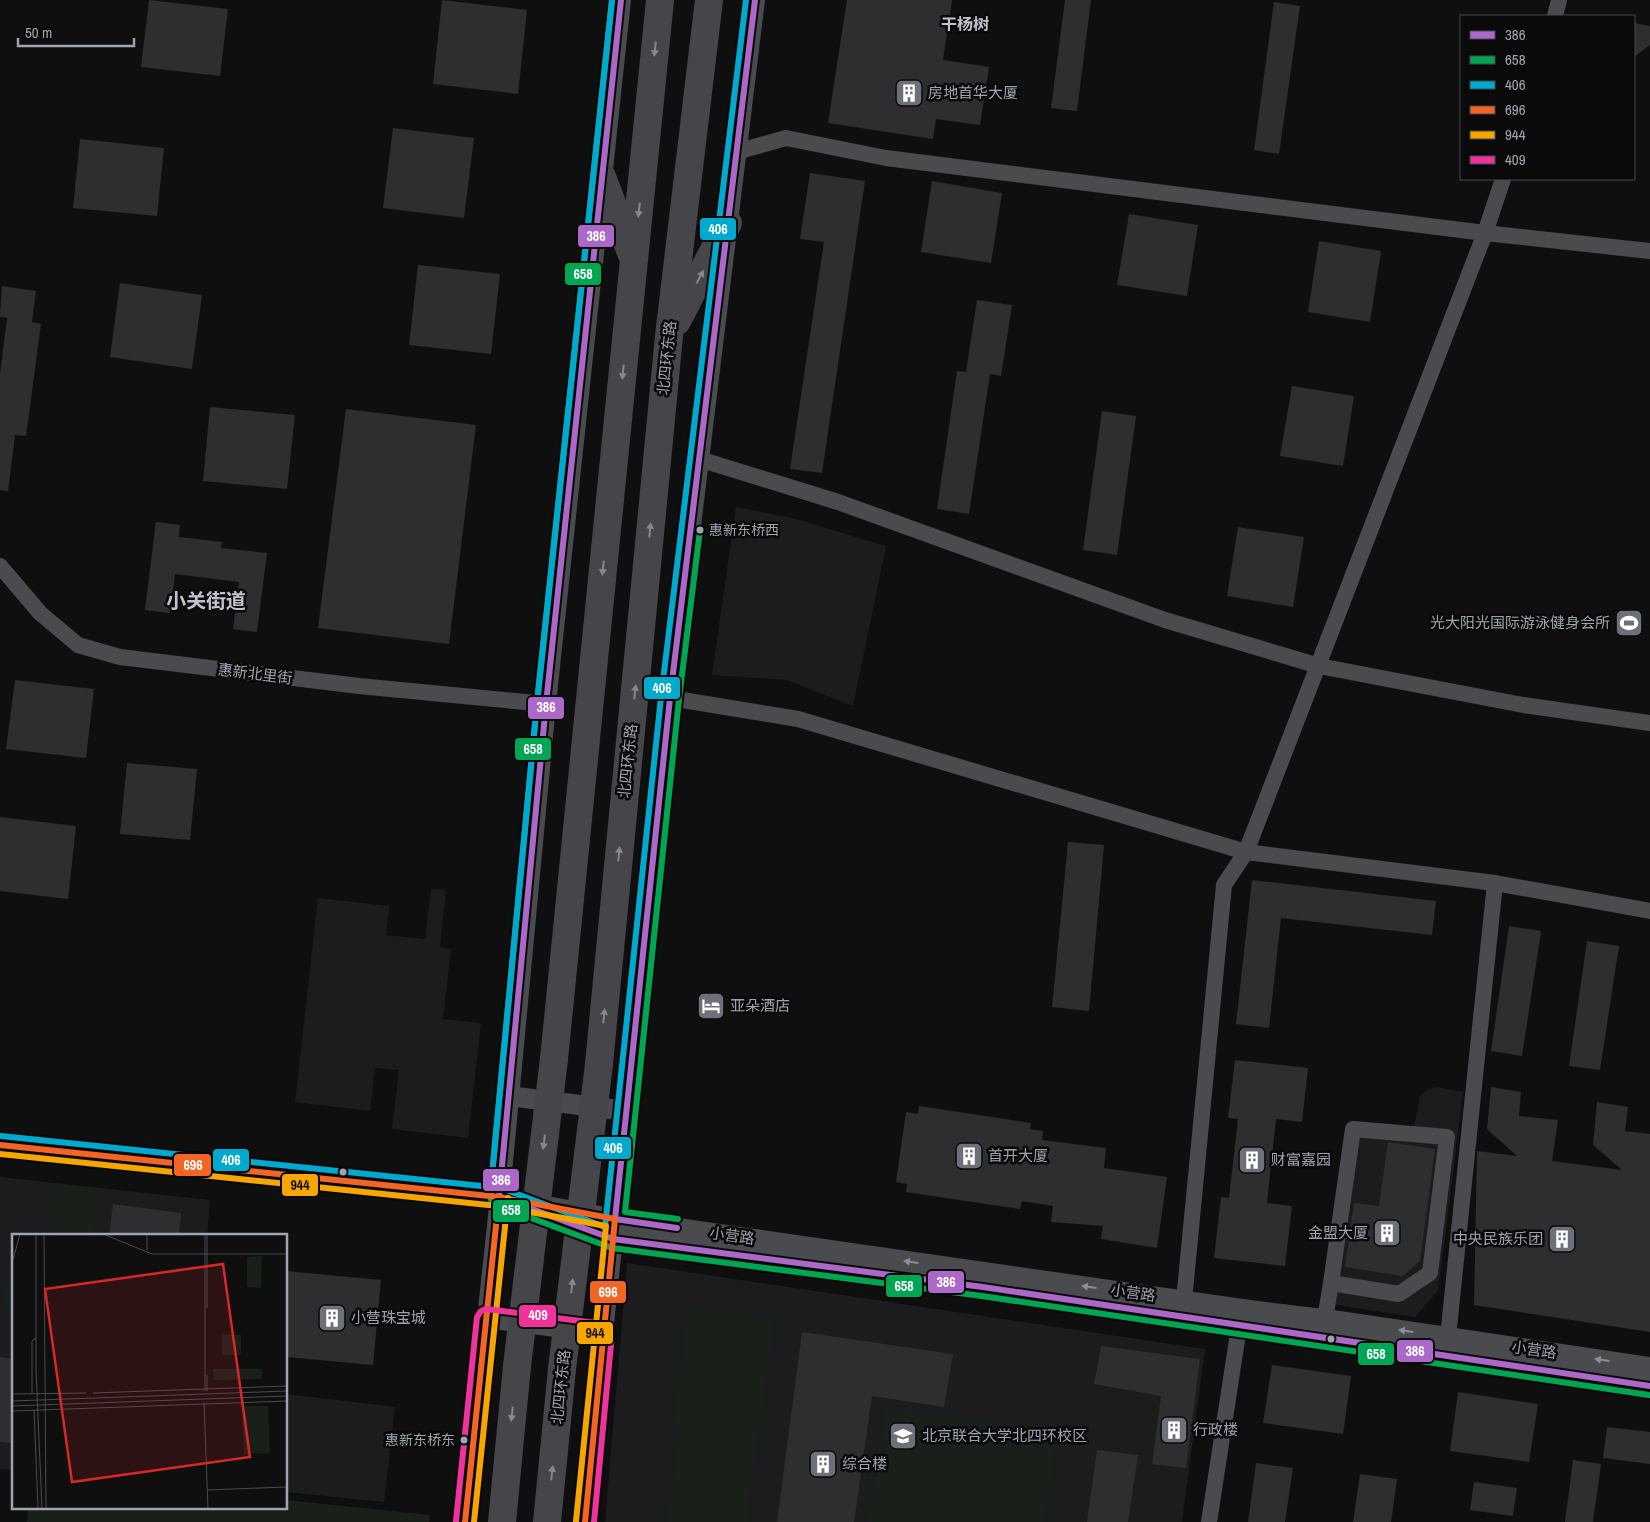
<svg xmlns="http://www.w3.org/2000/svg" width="1650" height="1522" font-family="'Archivo Narrow','Noto Sans SC',sans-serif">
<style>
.built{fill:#1c1c1e}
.green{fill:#19201a}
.building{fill:#2e2e30}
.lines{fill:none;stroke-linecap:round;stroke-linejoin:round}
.minor{stroke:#4a4b4f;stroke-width:16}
.tertiary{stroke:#4a4b4f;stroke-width:20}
.trunk{stroke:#46464a;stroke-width:28}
.trunk-bridge{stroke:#46464a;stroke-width:28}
.bus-1-casing{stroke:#0a0a0b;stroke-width:10}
.bus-2-casing{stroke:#0a0a0b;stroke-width:10}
.bus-3-casing{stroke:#0a0a0b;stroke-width:10}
.bus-4-casing{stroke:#0a0a0b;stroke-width:10}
.bus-5-casing{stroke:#0a0a0b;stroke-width:10}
.bus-6-casing{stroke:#0a0a0b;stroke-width:10}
.bus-1{stroke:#ac68c9;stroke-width:6}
.bus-2{stroke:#00a651;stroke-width:6}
.bus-3{stroke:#00a9ce;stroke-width:6}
.bus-4{stroke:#f26522;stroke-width:6}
.bus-5{stroke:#f7a600;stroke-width:6}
.bus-6{stroke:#ef339a;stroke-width:6}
.oneway{fill:#848893}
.oneway2{fill:#8a8e99}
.bus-dot{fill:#9fa4b2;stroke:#0a0a0b;stroke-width:2}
.labels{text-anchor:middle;stroke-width:5;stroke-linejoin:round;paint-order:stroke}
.bus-label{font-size:14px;fill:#9fa4b2;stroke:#0a0a0b;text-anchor:start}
.poi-label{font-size:15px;fill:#9fa4b2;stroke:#0a0a0b;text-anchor:start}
.street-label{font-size:15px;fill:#9fa4b2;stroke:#0a0a0b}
.neighbourhood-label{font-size:16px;font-weight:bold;fill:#c0c3ce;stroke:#0a0a0b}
.district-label{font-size:20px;font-weight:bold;fill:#c0c3ce;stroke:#0a0a0b}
.inset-road{fill:none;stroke:#494b51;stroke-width:1}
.view{fill:#d62828;fill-opacity:0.15;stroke:#d62828;stroke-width:2.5}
.inset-edge{fill:none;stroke:#9fa4b2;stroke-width:2.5}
.line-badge{stroke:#0a0a0b;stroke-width:2}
.badge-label{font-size:14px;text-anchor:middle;font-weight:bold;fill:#fff}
.pale-badge-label{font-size:14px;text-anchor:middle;font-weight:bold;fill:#111}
</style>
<rect width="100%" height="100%" fill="#0f0f10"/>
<g class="built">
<path d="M736,507L796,519L886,546L853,706L787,680L712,675Z"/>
<path d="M431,889L446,890L440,947L451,949L443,1019L481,1023L468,1138L392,1129L399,1070L375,1068L370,1111L295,1102L318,898L389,906L386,935L425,939Z"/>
<path d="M1438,1087L1463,1092L1438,1291L1415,1317L1322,1303L1349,1124L1356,1121L1414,1127L1420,1096L1428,1089Z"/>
<path d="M0,1177L210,1200L207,1236H14V1470L0,1469Z"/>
<path d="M627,1263L1205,1349L1182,1522H605Z"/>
<path d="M286,1394L395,1407L384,1502L286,1492Z"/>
</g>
<g class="green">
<path d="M58,1184L99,1188L93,1236H53Z"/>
<path d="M5,1284L14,1285V1311L2,1310Z"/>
<path d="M689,1306L775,1317L746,1522H667L680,1435L672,1434Z"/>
<path d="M886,1407L1058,1429L1044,1522H868Z"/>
<path d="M286,1500L430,1515L429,1522H27L28,1508H286Z"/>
</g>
<g class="building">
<path d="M149,0L228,9L220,76L141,67Z"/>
<path d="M442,0L527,10L518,94L433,84Z"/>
<path d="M847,0H952L943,60L989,67L980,125L936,119L933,139L828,123Z"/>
<path d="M1065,0H1091L1077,111L1051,108Z"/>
<path d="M1274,2L1300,6L1279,154L1254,150Z"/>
<path d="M1634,23L1650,26V45L1634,57Z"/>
<path d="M393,128L474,138L464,218L383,208Z"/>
<path d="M80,139L164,148L157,216L73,208Z"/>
<path d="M810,173L865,181L822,473L790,469L824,242L800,239Z"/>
<path d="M932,181L1002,193L991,263L921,252Z"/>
<path d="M1129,214L1198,225L1187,296L1117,285Z"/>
<path d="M1319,241L1381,251L1370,322L1308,312Z"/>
<path d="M418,265L500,274L491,354L409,345Z"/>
<path d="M120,283L202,295L192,369L110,357Z"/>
<path d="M2,286L36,291L32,322L41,324L26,436L15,435L8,491L0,490V374L7,318L0,317Z"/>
<path d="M977,300L1012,305L1001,376L990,374L969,514L937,509L957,371L966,372Z"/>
<path d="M1292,386L1354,396L1343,466L1280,456Z"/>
<path d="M210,407L295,415L287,489L203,481Z"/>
<path d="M346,409L476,425L449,644L318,628Z"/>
<path d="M1102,411L1136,416L1117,555L1083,550Z"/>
<path d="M156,522L180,525L179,537L222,542L221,548L267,553L257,632L233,629L239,582L175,574L170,613L145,610Z"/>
<path d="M1238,527L1304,537L1293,607L1227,596Z"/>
<path d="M15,680L94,689L86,758L6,749Z"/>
<path d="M127,763L197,769L190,840L120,834Z"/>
<path d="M0,817L76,826L68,899L0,891Z"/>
<path d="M1068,842L1104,845L1089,1011L1052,1007Z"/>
<path d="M1252,880L1436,901L1432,935L1281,918L1269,1028L1236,1024Z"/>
<path d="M1509,926L1541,931L1522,1056L1491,1051Z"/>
<path d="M1587,941L1619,946L1600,1070L1569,1066Z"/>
<path d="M1235,1060L1308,1068L1302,1122L1276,1119L1267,1203L1292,1206L1285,1266L1214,1258L1221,1197L1229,1198L1238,1119L1228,1118Z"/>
<path d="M1491,1087L1521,1092L1519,1116L1558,1120L1552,1161L1622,1170L1593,1145L1597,1102L1628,1107L1625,1131L1650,1134V1332L1474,1305L1477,1151L1517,1156L1487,1129Z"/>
<path d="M919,1106L1031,1123L1030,1129L1043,1131L1042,1140L1106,1148L1104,1168L1167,1177L1157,1248L1101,1239L1103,1226L1051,1222L1053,1206L1022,1201L1020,1209L906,1192L907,1184L896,1182L906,1112L918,1114Z"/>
<path d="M1388,1142L1435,1149L1420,1261L1403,1276L1345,1267L1354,1203L1379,1206Z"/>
<path d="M113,1204L181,1213L179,1236H109Z"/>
<path d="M286,1271L381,1280L373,1365L286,1357Z"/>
<path d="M802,1332L953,1354L944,1407L872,1396L854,1522H777Z"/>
<path d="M1101,1346L1200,1359L1186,1468L1152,1464L1161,1396L1094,1384Z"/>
<path d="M0,1357L14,1359V1443L0,1442Z"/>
<path d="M1272,1365L1351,1376L1343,1434L1263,1423Z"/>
<path d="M1458,1392L1538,1404L1529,1462L1450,1451Z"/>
<path d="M1607,1427L1650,1432V1464L1603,1458Z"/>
<path d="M1097,1450L1138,1455L1128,1522H1087Z"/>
<path d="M1573,1460L1601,1464L1593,1522H1565Z"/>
<path d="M1256,1463L1293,1468L1285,1522H1248Z"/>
<path d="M1360,1474L1397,1479L1391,1522H1353Z"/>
<path d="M1474,1482L1517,1488L1513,1516L1470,1510Z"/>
</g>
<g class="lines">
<g class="minor">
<path d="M1555,16L1559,0"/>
<path d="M736,152L786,138L886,158L1485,233L1650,251"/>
<path d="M699,459L838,502L1165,620L1319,666L1523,705L1650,723"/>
<path d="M0,566L40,613L78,645L120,657L359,686L546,704"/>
<path d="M670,698L798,719L1246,852L1495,883L1650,911"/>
<path d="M1192,1310L1184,1301L1224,885L1246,852L1485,233L1503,179"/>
<path d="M1325,1319L1331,1283L1399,1294L1430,1273L1447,1137L1353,1129L1331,1283"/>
<path d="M1448,1337L1495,883"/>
<path d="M1209,1522L1241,1314"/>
</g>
<g class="tertiary">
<path d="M509,1096L626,1111"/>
<path d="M0,1145L499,1197L615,1219L1242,1309L1339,1321L1650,1367"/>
<path d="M567,1222L613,1239L983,1287L1650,1386"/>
<path d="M486,1318L603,1333"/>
<path d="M465,1522L497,1226L546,704L621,0"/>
<path d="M585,1522L603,1333L670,698L755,0"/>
</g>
<g class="trunk">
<path d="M602,177L632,255"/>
<path d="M677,321L728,223"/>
<path d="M554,1059L660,0"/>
<path d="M599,1064L669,336L709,0"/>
<path d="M502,1522L517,1366"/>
<path d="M547,1522L562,1369"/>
</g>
<g class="trunk-bridge">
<path d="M517,1366L554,1059"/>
<path d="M562,1369L599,1064"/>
</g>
<g class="bus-1-casing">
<g id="bus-1">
<path d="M621,0L546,704L499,1197L613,1239L983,1287L1650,1386"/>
<path d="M677,1228L615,1219L670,698L755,0"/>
</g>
</g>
<g class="bus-2-casing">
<g id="bus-2">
<path d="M612,0L537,703L490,1196L492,1202L496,1205L612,1248L982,1296L1649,1395"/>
<path d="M678,1219L625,1212L679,699L700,530"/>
</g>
</g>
<g class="bus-3-casing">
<g id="bus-3">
<path d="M1,1136L501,1188L605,1227L661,697L746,0"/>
<path d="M490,1196L537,703L612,0"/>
</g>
</g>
<g class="bus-4-casing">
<g id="bus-4">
<path d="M0,1145L499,1197L615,1219L585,1522"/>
<path d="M465,1522L499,1197"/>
</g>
</g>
<g class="bus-5-casing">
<g id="bus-5">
<path d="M0,1154L498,1206L606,1226L576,1521"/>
<path d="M474,1522L508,1198"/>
</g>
</g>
<g class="bus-6-casing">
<path id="bus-6" d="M456,1521L477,1317L481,1311L486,1309L604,1324L611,1329L612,1334L594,1522"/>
</g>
<use href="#bus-1" class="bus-1"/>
<use href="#bus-2" class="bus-2"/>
<use href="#bus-3" class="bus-3"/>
<use href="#bus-4" class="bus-4"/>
<use href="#bus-5" class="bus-5"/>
<use href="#bus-6" class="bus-6"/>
</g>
<defs><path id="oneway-solid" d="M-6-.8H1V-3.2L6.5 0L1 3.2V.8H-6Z" transform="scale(1.25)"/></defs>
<g class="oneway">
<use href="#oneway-solid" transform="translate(655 49) rotate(96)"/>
<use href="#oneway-solid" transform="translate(639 210) rotate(96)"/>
<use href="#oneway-solid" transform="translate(700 277) rotate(-62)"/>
<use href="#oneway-solid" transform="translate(623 372) rotate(96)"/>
<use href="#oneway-solid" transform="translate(650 530) rotate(-84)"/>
<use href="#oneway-solid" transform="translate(603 568) rotate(96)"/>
<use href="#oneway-solid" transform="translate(635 692) rotate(-84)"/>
<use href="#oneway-solid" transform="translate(619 854) rotate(-84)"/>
<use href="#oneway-solid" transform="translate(604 1016) rotate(-84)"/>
<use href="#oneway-solid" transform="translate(544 1142) rotate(97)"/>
<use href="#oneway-solid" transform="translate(572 1286) rotate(-83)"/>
<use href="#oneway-solid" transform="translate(512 1414) rotate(96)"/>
<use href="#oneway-solid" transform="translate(552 1473) rotate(-84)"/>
</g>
<g class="oneway2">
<use href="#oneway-solid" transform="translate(911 1262) rotate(-172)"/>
<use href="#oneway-solid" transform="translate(1089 1287) rotate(-172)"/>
<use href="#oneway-solid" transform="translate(1406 1331) rotate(-172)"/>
<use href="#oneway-solid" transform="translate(1602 1360) rotate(-172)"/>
</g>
<defs>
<g id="building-square" transform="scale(1.4375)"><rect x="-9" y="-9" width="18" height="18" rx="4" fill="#6d7079" stroke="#0a0a0b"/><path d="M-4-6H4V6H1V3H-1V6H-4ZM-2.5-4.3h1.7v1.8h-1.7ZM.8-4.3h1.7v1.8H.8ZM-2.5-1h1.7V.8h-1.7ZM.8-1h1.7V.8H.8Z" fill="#fff"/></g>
<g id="stadium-square" transform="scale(1.4375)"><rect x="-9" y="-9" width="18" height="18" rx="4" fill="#6d7079" stroke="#0a0a0b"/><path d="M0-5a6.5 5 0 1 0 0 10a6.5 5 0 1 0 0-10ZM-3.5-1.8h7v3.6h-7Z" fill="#fff"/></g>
<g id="hotel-square" transform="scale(1.4375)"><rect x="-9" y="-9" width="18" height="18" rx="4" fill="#6d7079" stroke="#0a0a0b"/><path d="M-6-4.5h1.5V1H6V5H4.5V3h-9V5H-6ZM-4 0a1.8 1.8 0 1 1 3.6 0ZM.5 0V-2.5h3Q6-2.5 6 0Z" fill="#fff"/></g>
<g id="university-square" transform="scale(1.4375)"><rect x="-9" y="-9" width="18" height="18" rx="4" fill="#6d7079" stroke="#0a0a0b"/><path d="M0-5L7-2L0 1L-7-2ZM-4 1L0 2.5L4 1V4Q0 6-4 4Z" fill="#fff"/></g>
</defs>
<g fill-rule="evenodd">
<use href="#building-square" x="909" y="93"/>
<use href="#stadium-square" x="1629" y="623"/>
<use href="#hotel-square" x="711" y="1006"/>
<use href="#building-square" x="969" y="1156"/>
<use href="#building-square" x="1252" y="1160"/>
<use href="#building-square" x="1387" y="1233"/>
<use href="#building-square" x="1562" y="1239"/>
<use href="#building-square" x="332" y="1318"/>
<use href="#building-square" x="1174" y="1430"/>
<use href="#university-square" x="903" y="1436"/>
<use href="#building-square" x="823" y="1464"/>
</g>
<g class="bus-dot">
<circle cx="700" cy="530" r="4.5"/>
<circle cx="343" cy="1172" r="4.5"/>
<circle cx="1331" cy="1339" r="4.5"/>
<circle cx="464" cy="1440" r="4.5"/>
</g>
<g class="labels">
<g class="bus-label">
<text x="709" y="535">惠新东桥西</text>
<text x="455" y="1445" text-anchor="end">惠新东桥东</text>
</g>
<g class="poi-label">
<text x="928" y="98">房地首华大厦</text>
<text x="1610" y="628" text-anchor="end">光大阳光国际游泳健身会所</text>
<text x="730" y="1011">亚朵酒店</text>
<text x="988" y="1161">首开大厦</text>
<text x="1271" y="1165">财富嘉园</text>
<text x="1368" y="1238" text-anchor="end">金盟大厦</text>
<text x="1543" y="1244" text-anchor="end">中央民族乐团</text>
<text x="351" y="1323">小营珠宝城</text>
<text x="1193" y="1435">行政楼</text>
<text x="922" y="1441">北京联合大学北四环校区</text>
<text x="842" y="1469">综合楼</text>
</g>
<g class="street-label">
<text transform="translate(667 358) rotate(-84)" y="5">北四环东路</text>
<text transform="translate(255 674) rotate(7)" y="5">惠新北里街</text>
<text transform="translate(628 761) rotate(-84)" y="5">北四环东路</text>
<text transform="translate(732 1236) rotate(8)" y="5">小营路</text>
<text transform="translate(1133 1293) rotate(8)" y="5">小营路</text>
<text transform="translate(1534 1350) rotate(8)" y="5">小营路</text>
<text transform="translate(561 1387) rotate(-84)" y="5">北四环东路</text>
</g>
<g class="neighbourhood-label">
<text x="965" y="30">干杨树</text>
</g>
<g class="district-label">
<text x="206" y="608">小关街道</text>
</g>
</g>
<g transform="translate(12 1234)">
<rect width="275" height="275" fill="#0f0f10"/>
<path d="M250,22L249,54L235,53V23ZM210,100L229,101V121H210ZM201,135H250V145L202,146ZM230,172H256L258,219L232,220Z" fill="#19201a"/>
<path class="inset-road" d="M24,0V136L30,275M32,0L34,275M91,0L140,20H275M135,16V0M0,29L8,0M195,74V0M193,157V0M195,157V141M81,159L275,152M0,160L74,159M20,160V107L24,104M0,167L275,157M192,168L196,275M0,172L275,162M22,176L26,275M1,177L275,167M195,256L274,253M274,275L275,223"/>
<path class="view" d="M211,30L238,223L60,248L33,55Z"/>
<rect width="275" height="275" class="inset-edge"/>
</g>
<g class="line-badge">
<rect x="699" y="217" width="38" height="24" rx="5" fill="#00a9ce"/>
<rect x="577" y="224" width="38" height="24" rx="5" fill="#ac68c9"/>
<rect x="564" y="262" width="38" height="24" rx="5" fill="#00a651"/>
<rect x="643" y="676" width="38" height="24" rx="5" fill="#00a9ce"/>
<rect x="527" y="696" width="38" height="24" rx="5" fill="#ac68c9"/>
<rect x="514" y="737" width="38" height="24" rx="5" fill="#00a651"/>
<rect x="594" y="1136" width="38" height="24" rx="5" fill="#00a9ce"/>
<rect x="212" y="1148" width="38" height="24" rx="5" fill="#00a9ce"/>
<rect x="173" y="1153" width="39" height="24" rx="5" fill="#f26522"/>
<rect x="482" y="1168" width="38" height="24" rx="5" fill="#ac68c9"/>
<rect x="281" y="1173" width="38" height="24" rx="5" fill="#f7a600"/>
<rect x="492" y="1199" width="38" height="24" rx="5" fill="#00a651"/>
<rect x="927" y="1270" width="38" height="24" rx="5" fill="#ac68c9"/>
<rect x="885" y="1274" width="38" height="24" rx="5" fill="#00a651"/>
<rect x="589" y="1280" width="38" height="24" rx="5" fill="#f26522"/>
<rect x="518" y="1304" width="39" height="24" rx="5" fill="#ef339a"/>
<rect x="576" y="1321" width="38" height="24" rx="5" fill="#f7a600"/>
<rect x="1396" y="1339" width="38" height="24" rx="5" fill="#ac68c9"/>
<rect x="1357" y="1342" width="38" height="24" rx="5" fill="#00a651"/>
</g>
<g class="badge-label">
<text x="718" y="234">406</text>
<text x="596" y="241">386</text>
<text x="583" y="279">658</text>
<text x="662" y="693">406</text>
<text x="546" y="712">386</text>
<text x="533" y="754">658</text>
<text x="613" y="1153">406</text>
<text x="231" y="1165">406</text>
<text x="193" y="1170">696</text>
<text x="501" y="1185">386</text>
<text x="511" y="1215">658</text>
<text x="946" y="1287">386</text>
<text x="904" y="1291">658</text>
<text x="608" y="1297">696</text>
<text x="538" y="1320">409</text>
<text x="1415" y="1356">386</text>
<text x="1376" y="1359">658</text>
</g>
<g class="pale-badge-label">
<text x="300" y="1190">944</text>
<text x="595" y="1338">944</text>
</g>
<rect x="1460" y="15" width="175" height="165" fill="#0a0a0b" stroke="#46484e"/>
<rect x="1470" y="31" width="25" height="8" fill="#ac68c9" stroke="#46484e"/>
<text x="1505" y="40" font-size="15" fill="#9fa4b2">386</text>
<rect x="1470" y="56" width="25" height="8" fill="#00a651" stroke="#46484e"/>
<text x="1505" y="65" font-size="15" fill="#9fa4b2">658</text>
<rect x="1470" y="81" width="25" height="8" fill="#00a9ce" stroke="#46484e"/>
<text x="1505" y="90" font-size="15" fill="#9fa4b2">406</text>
<rect x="1470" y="106" width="25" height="8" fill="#f26522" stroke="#46484e"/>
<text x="1505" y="115" font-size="15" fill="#9fa4b2">696</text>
<rect x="1470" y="131" width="25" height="8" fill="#f7a600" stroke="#46484e"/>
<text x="1505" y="140" font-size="15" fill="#9fa4b2">944</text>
<rect x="1470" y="156" width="25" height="8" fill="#ef339a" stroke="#46484e"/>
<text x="1505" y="165" font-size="15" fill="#9fa4b2">409</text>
<path d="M18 38v8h116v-8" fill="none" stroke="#9fa4b2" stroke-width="2.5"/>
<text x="25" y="38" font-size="15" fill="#9fa4b2" stroke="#0a0a0b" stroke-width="4" paint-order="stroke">50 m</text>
</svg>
